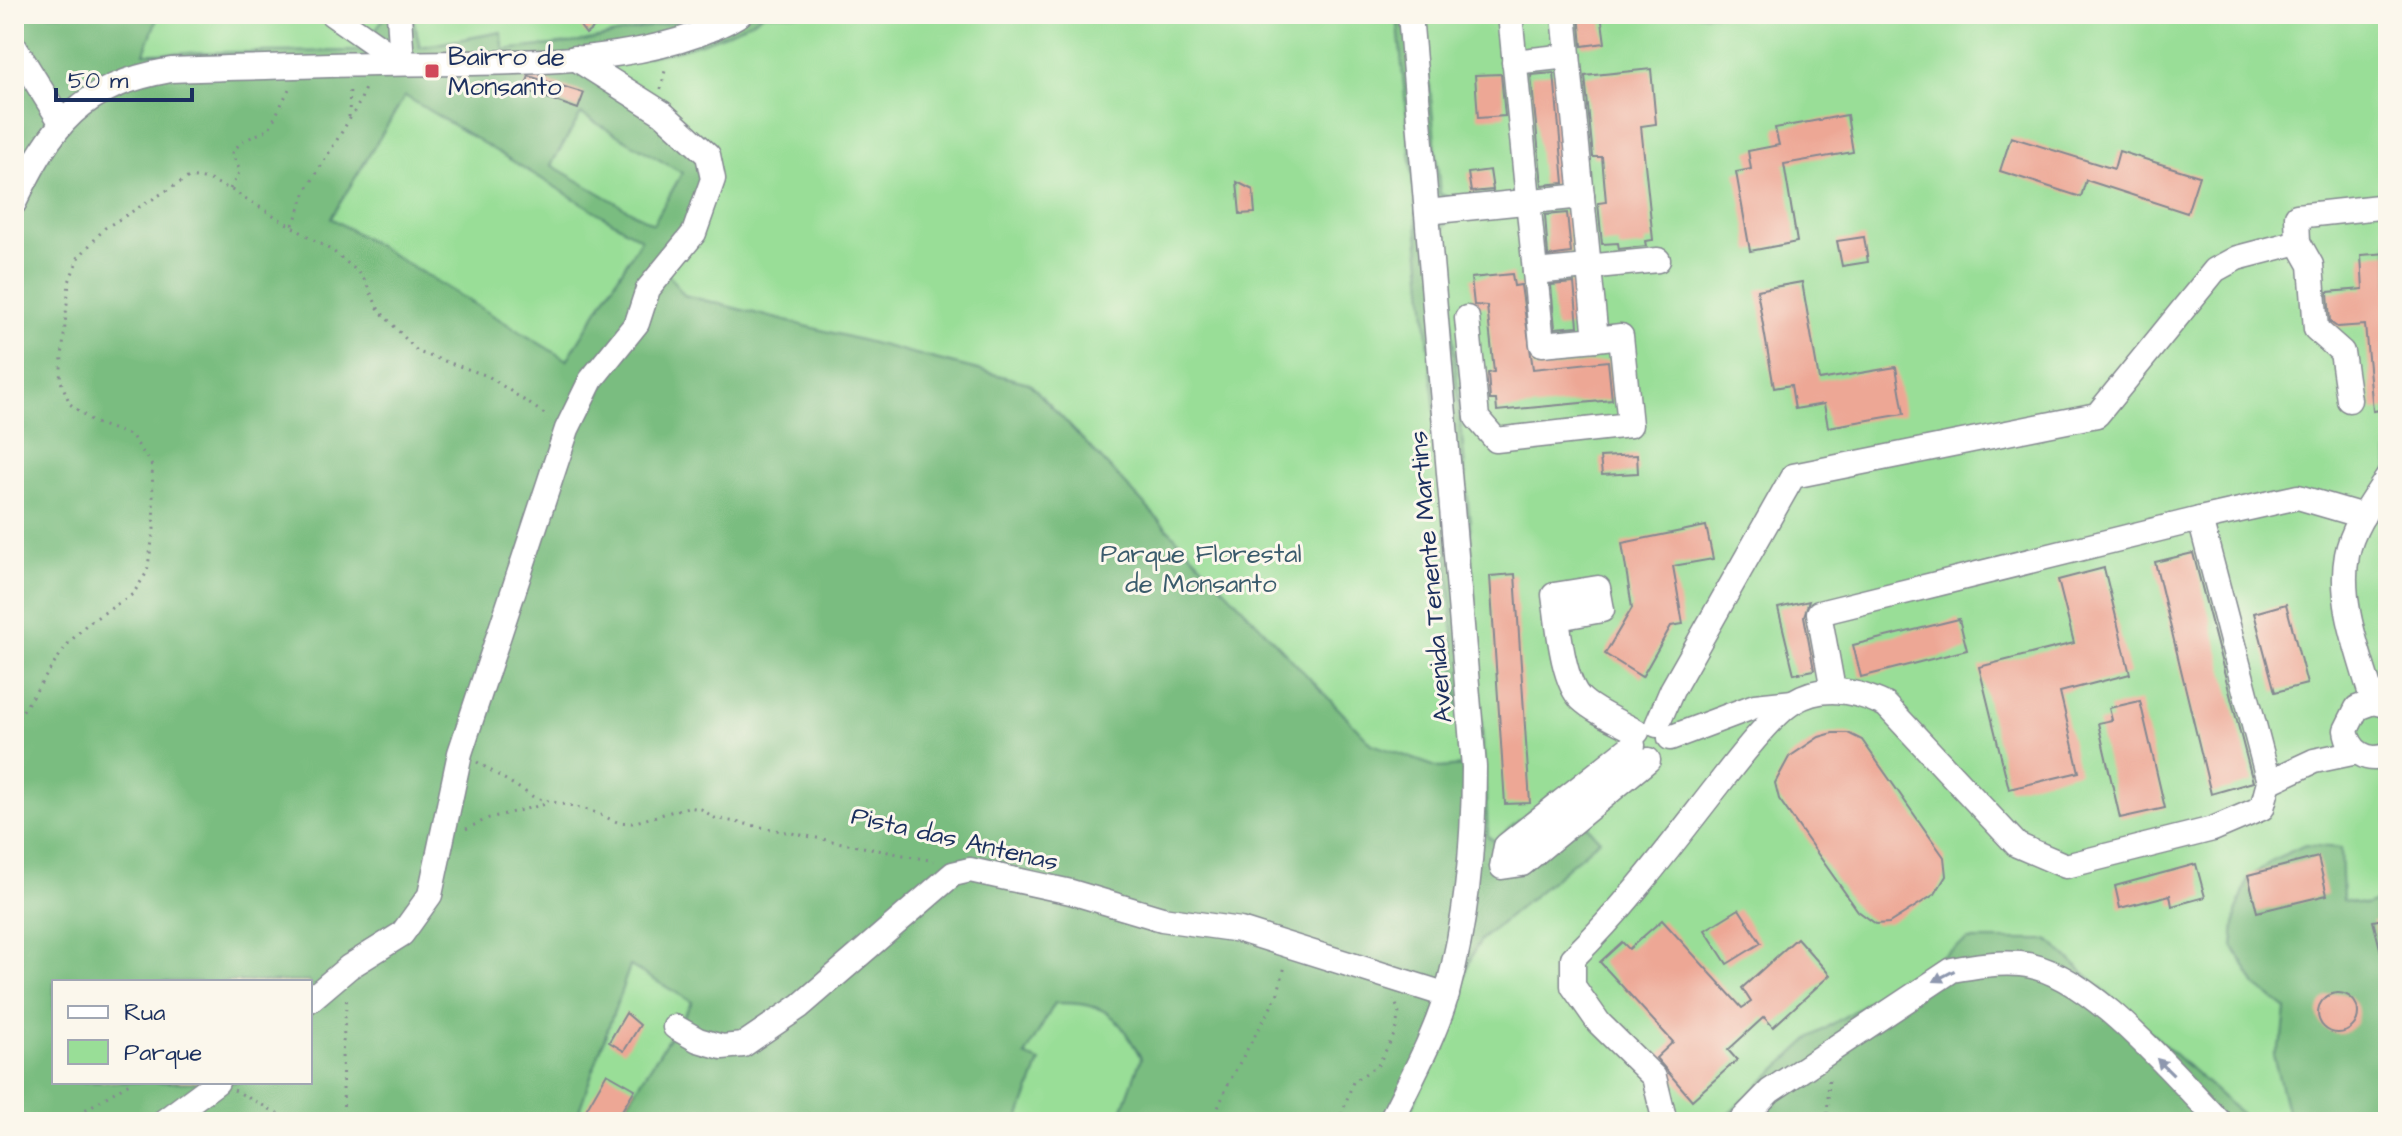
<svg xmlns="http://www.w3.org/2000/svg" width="2402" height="1136" font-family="'Architects Daughter',sans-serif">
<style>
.green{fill:#99de97;stroke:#5a867a;stroke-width:2;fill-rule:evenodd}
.forest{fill:#7abd80;stroke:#4a766f;stroke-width:2;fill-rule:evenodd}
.building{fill:#eda795}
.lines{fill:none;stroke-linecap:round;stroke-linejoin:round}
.minor-casing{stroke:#848890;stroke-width:27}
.path{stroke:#848890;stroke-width:3;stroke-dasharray:2 6;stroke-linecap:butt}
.minor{stroke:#fff;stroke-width:24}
.oneway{fill:#8d97ae}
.poi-dot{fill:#d1495b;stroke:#fbf7ec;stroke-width:3}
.labels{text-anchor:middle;stroke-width:6;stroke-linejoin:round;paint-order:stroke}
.poi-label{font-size:26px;fill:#1b2f5e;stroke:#fbf7ec;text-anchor:start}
.park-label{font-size:26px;fill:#3a5b6c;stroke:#fbf7ec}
.street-label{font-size:26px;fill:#1b2f5e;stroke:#fbf7ec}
</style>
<rect width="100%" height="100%" fill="#fbf7ec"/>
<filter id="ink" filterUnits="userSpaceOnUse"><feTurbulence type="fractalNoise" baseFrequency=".0125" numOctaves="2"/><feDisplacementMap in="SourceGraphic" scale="16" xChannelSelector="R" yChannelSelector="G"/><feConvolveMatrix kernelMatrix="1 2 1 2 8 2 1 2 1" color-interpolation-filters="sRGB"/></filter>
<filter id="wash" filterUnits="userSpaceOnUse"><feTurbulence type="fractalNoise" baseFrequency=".006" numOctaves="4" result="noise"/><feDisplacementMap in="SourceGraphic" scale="32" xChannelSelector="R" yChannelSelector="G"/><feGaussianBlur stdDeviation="1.8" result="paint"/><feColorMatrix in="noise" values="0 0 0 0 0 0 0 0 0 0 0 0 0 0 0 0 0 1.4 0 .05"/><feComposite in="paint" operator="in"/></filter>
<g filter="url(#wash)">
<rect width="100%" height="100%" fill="#eee1c1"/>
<path class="green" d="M14,14H2388V1122H14ZM54,982H310V1082H54Z"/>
<g class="forest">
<path d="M14,14H159L144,53L360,51L383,19V14H412L420,47L501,32L504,50L579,42L680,20L689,14H764C707,49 650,58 585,66L662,113L712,171L664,269L684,295L1029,383L1372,744L1439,768L1462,766L1445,517L1397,14H1423L1440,194L1451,198L1453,220L1443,226L1470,524L1488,836L1494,841L1555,791L1600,840L1481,940L1474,951L1407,1122H1118L1141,1058C1116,1013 1107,1003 1055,1003L1025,1056L1040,1062L1018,1122H615L692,1002L630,966L575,1122H14ZM405,96L641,239L567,360L331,218ZM581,114L682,173L653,224L551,165ZM54,982H310V1082H54Z"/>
<path d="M2305,845L2341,848L2343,900L2366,905L2388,896V1100L2382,1122H2297L2288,1115L2273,1055L2283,1037L2286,1009L2256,986L2233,946L2236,913L2248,879L2274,859Z"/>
<path d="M1968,940H2048L2250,1122H1720L1810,1038Z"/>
</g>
<g id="blocks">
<g class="building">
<path d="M571,14H611L586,34Z"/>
<path d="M1579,14H1601L1605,43L1582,46Z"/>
<path d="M1651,69L1656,124L1641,126L1653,240L1645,241L1646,246L1619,249L1618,243L1602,244L1598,203L1606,202L1602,157H1593L1585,76Z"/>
<path d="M1554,73L1564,183L1542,185L1531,75Z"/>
<path d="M1501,74L1505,116L1478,118L1475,75Z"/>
<path d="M529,76L584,93L578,109L524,90Z"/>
<path d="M1847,115L1853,152L1784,164L1797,242L1750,251L1736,172L1751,169L1748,151L1779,145L1775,128Z"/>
<path d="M2011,137L2114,169L2119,151L2199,176L2187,213L2086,180L2081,197L2000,171Z"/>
<path d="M1490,170L1493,190L1471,192L1468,173Z"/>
<path d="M1237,182L1253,190L1255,213L1240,214Z"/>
<path d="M1567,213L1571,253L1548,256L1545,215Z"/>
<path d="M1864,237L1868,262L1842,266L1837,241Z"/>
<path d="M2388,253V409L2373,411L2365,325L2337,327L2330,322L2328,292L2363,289L2361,255Z"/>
<path d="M1512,274L1514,286L1521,285L1533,369L1608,361L1612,400L1497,411L1496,400H1490L1488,373L1494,372L1487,306L1474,305L1471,278Z"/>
<path d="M1802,282L1819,380L1896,367L1904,414L1828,427L1824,404L1795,409L1791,385L1774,388L1757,290Z"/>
<path d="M1574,283L1578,326L1555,328L1551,285Z"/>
<path d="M1637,455L1638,473L1602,475L1600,457Z"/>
<path d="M1706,526L1713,559L1673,566L1683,624L1671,626L1642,677L1605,654L1632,608L1622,543Z"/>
<path d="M2193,553L2253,782L2211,794L2155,562Z"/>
<path d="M2104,568L2130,674L2060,692L2079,772L2009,789L1979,667L2074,643L2058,580Z"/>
<path d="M1515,574L1530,803L1505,804L1490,576Z"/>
<path d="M1809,601L1804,616L1814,670L1794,674L1778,608Z"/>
<path d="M2286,604L2307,684L2275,692L2254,613Z"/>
<path d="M1959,619L1967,650L1861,677L1853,645Z"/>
<path d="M2140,701L2165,808L2120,818L2098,723L2112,720L2109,708Z"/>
<path d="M1833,733H1848L1862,740L1944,857L1946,876L1935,894L1889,923L1876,924L1858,911L1779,799L1775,783L1789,757L1819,737Z"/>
<path d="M2318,857L2327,895L2257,912L2248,875Z"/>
<path d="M2196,864L2205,897L2172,906L2170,895L2120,908L2115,886Z"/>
<path d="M1739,909L1761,943L1727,964L1705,930Z"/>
<path d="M2388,918V960H2383L2373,921Z"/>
<path d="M1662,920L1742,1008L1751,1002L1742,988L1797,938L1830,975L1773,1027L1764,1017L1728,1050L1737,1060L1692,1100L1656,1058L1673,1042L1600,962L1622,942L1629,949Z"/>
<circle cx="2338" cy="1013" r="20"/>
<path d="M626,1013L640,1025L624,1051L609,1042Z"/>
<path d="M607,1073L635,1089L615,1122H600L584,1113Z"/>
</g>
</g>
</g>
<g filter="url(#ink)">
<use href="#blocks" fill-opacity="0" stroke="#848890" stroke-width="2"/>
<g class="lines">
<g class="minor-casing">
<g id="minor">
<path d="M332,14L402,63"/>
<path d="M399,14L402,63"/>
<path d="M1510,14L1542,344L1596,339L1564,14"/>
<path d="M14,46L61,122"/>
<path d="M1514,62L1568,56"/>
<path d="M14,203C53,123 80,86 171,70C239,68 308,65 377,64C484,61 647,72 740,14"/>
<path d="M1427,212L1582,196"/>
<path d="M2298,242L2311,265L2316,329L2342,352L2349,400"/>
<path d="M1535,272L1658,260"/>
<path d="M1467,318L1477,418L1496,440L1630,425L1621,336L1596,339"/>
<path d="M2200,519L2298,497L2363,516"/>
<path d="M1558,618L1602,610L1598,588L1554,595C1558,622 1562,681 1581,699C1596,713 1620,722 1637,732"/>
<path d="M2373,702C2360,655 2338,604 2347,555C2352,527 2373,500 2388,477"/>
<path d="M2386,705L2373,702L2357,708L2346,730C2349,751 2367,764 2388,755"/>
<path d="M1657,725L1672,690L1793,476L2097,415L2215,270L2237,258L2298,242L2297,216L2388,206"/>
<path d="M1670,738L1755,706L1793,702"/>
<path d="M1633,745L1506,846L1502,867L1522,864L1648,760"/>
<path d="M2269,782L2314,761L2357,752"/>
<path d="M310,1000L349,967L402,934L430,895L460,753L567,429L591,380L637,323L648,289L694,233L713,179L708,155L662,113L575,58"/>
<path d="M675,1027L698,1040L722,1047L743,1045L800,1006L953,874L970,870L1071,892L1162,919L1240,930L1447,995"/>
<path d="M163,1122L217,1082"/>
<path d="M1390,1122C1409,1083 1436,1034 1447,993C1467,919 1474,843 1474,767L1410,14"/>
<path d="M1665,1122L1654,1077L1599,1023L1573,986V958C1627,905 1672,844 1719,784C1735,763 1772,715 1793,702C1823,683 1857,691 1886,705L2017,845L2066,866L2213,829L2262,808L2269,782L2200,519L1819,613L1833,690"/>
<path d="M1740,1122L1770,1091L1952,970C1974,966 1997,962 2020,964C2087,969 2174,1075 2220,1122"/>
</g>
</g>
<g class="path">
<path d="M661,89L666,66"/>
<path d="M349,117L350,85"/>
<path d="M230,189L240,171L232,153L241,142L269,129L290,87"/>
<path d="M293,225L307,189L360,102L366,85"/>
<path d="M14,724L66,646L87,624L133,594L147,572L154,529L152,466L132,436L93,422L70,404L60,379L69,282L78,258L105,228L189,177L210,180L230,189L334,252L362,275L379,310L418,352L488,376L549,417"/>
<path d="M477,762L535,798L589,810L617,822L632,823L688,807L701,809L715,818L934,861"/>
<path d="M466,829L489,818L546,804"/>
<path d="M234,1090L294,1122"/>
<path d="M65,1122L131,1082"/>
<path d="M344,1122L342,1054L347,995"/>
<path d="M1212,1122L1229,1082L1277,996L1285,966"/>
<path d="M1339,1122L1353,1082L1378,1065L1395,1033L1399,1012L1394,999"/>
<path d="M1827,1122L1829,1076"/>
</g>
<use href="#minor" class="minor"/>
</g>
<defs><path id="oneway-solid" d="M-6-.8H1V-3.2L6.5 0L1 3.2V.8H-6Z" transform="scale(2)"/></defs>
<g class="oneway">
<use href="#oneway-solid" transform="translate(1944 976) rotate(152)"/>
<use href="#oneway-solid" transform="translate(2165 1067) rotate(-135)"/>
</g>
</g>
<rect class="poi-dot" x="424" y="63" width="16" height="16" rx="4"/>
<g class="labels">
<g class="poi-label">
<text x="448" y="65">Bairro de<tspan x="448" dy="30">Monsanto</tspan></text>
</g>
<g class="park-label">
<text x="1201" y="562">Parque Florestal<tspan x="1201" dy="30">de Monsanto</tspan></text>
</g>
<g class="street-label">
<text transform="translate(1430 577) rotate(-95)" y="9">Avenida Tenente Martins</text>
<text transform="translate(955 838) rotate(13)" y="9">Pista das Antenas</text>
</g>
</g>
<rect width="2402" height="1136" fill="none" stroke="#fbf7ec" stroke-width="48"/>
<rect x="52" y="980" width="260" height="104" fill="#fbf7ec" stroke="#a1a7b3" stroke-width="2"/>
<rect x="68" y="1006" width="40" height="12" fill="#ffffff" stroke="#a1a7b3" stroke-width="2"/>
<text x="124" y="1020" font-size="24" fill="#1b2f5e">Rua</text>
<rect x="68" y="1040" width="40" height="24" fill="#99de97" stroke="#a1a7b3" stroke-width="2"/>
<text x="124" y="1060" font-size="24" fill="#1b2f5e">Parque</text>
<path d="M56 88v12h136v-12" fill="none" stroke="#1b2f5e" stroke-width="4"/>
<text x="68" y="88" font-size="24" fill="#1b2f5e" stroke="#fbf7ec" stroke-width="6" paint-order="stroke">50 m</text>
</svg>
